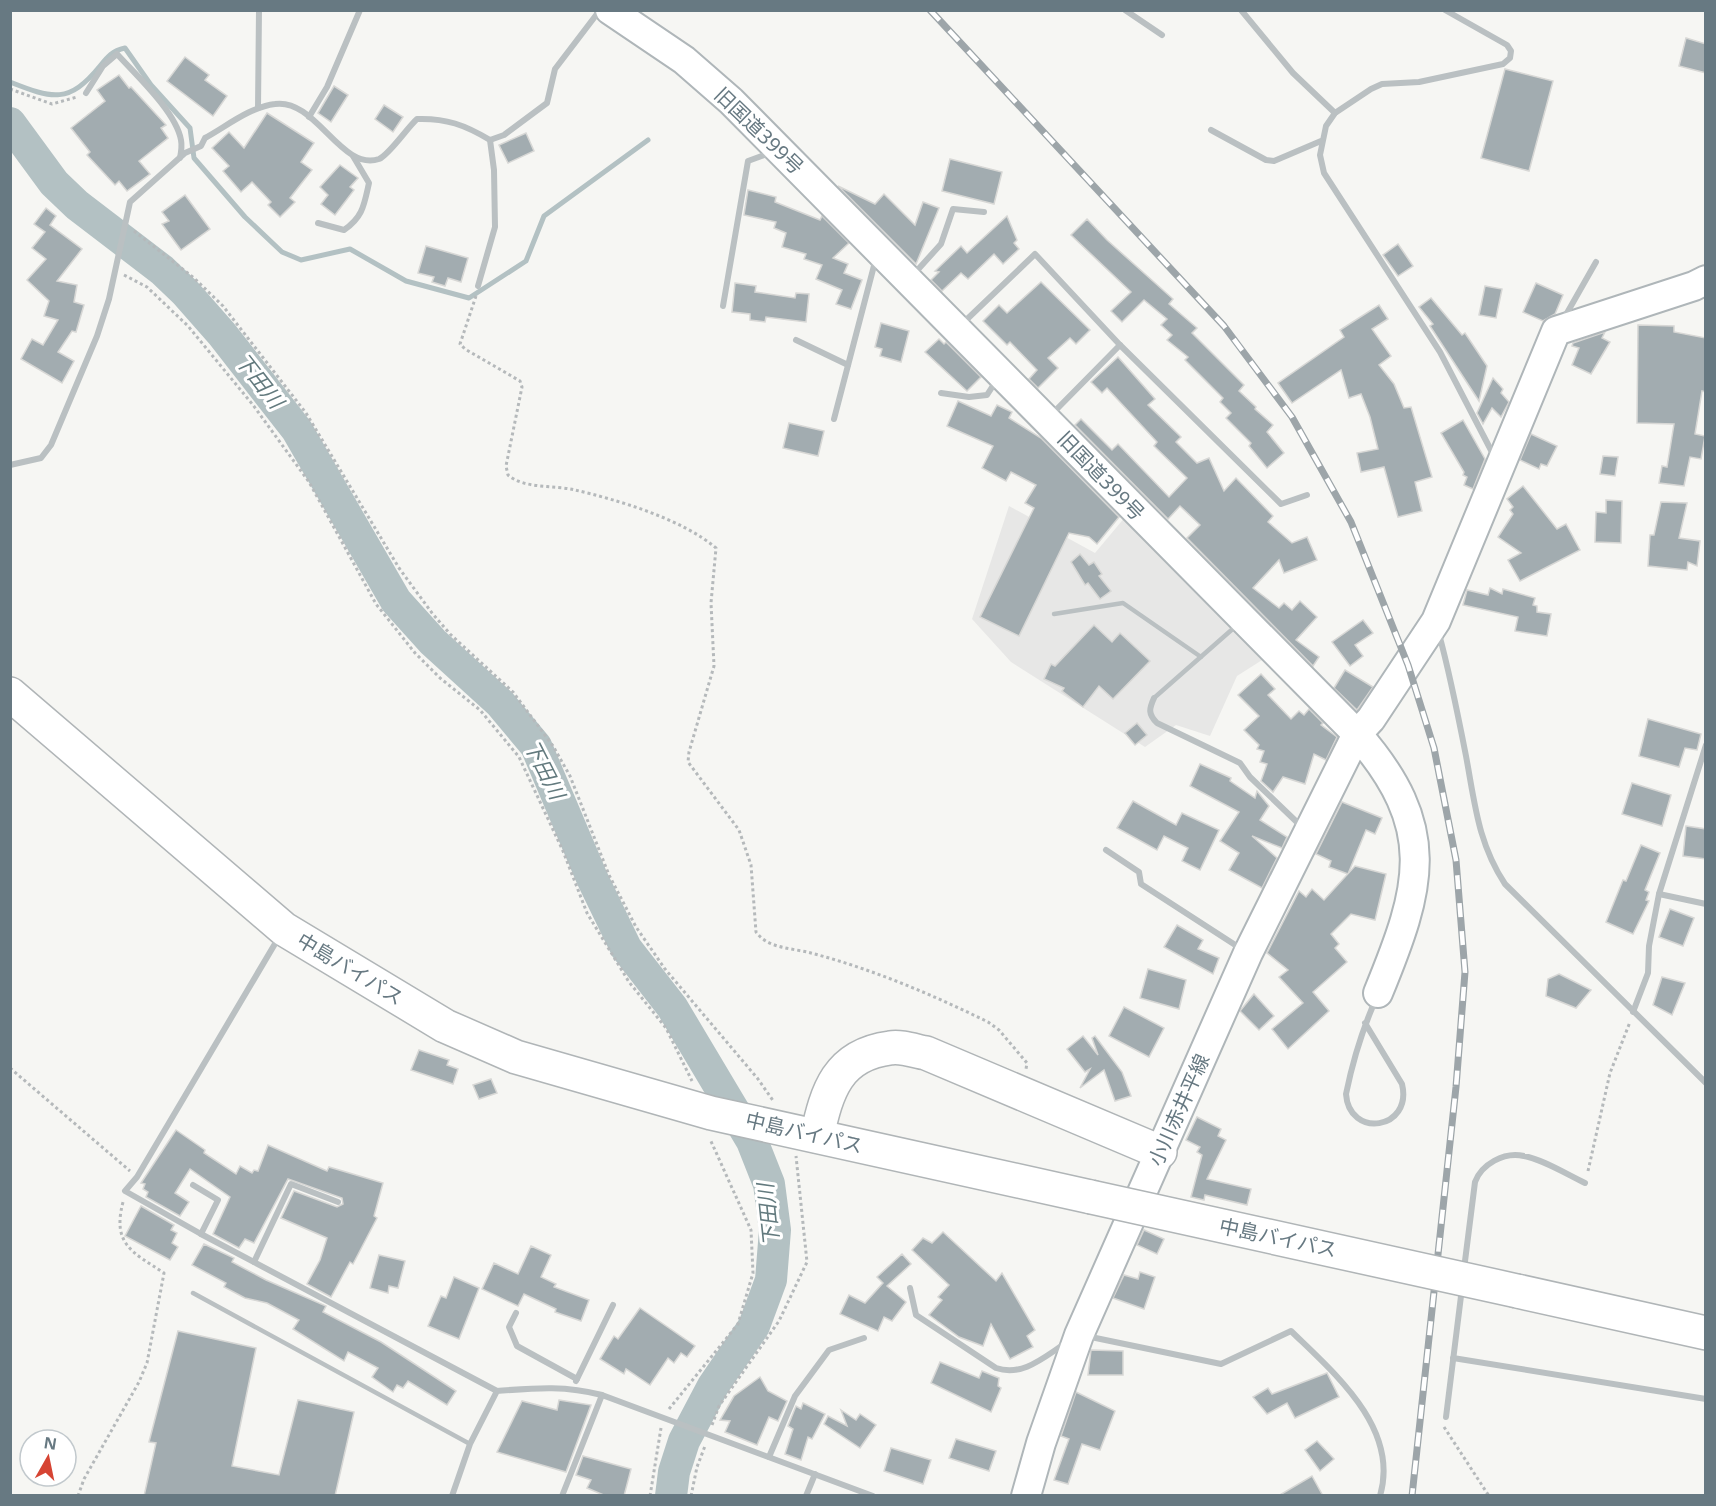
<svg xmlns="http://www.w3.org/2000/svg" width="1716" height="1506" font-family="'Noto Sans','Noto Sans JP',sans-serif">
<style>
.built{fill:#e7e7e6}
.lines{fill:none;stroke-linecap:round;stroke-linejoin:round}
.stream{stroke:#b3c1c3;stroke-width:5}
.river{stroke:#b3c1c3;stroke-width:32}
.building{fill:#a2acb0;stroke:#d7d7d5;stroke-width:1.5}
.secondary-casing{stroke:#afb6b9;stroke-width:32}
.highway-casing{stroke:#b0b5b7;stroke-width:36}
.path{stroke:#b5b9bb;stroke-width:3;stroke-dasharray:3 3;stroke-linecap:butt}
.lane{stroke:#bac0c2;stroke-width:4.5}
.street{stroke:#bac0c2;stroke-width:6}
.secondary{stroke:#fff;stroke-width:28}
.highway{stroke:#fff;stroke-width:33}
.rail-casing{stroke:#9da5a9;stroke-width:7}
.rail{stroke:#fff;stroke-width:4.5;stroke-dasharray:14;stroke-linecap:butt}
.highway-bridge-casing{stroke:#b0b5b7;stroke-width:36;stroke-linecap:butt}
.highway-bridge{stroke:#fff;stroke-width:33}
.labels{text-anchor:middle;stroke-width:6;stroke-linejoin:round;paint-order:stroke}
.street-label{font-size:20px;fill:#677982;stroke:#fff}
.water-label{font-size:21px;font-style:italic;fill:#637a7e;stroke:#fff}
</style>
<rect width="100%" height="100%" fill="#f6f6f3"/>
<path class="built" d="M1009,506L1095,553L1126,516L1281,648L1237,676L1210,736L1176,725L1145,747L1011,662L972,619Z"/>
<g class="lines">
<path class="stream" d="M10,82C53,99 69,104 100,66C108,56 112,51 125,48L151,85L190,128L194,158L245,217L282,252L301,260L350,249L406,281L469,298L526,261L544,216L648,140"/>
<path class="river" d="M10,123L54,183L77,205L162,270L185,292L222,334L297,430L396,601L433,642L500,703L536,746L592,878L626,948L672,1007L752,1141L769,1184L775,1230L771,1280L754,1326L713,1386L684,1441L674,1472L671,1496"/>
</g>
<g class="building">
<path d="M1686,38L1706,44V73L1679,66Z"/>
<path d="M185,57L209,75L205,80L227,96L213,116L167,81Z"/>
<path d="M1505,69L1553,81L1529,171L1481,158Z"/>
<path d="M119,75L129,88L131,87L166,125L161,128L168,138L139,161L150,174L127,191L119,181L115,185L87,155L90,152L71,128L105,101L97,90Z"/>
<path d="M334,86L348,95L331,122L318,113Z"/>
<path d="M384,105L403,117L393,132L375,119Z"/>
<path d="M267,113L314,143L301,162L312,170L290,198L295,202L280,217L268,205L271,202L252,182L241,192L223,171L229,166L212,148L229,132L244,148Z"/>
<path d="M526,133L534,151L508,163L499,145Z"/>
<path d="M950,159L1002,172L994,204L942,191Z"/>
<path d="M340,165L358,178L350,187L354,190L335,215L321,204L328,195L320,187Z"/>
<path d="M838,186L875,204L884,194L915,225L923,202L939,208L916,264Z"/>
<path d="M748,190L776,197L775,202L820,220L822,216L849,243L833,258L848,264L844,273L862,280L851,309L836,304L842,290L816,279L822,265L804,259L806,254L782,247L786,233L774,228L776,222L744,215Z"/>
<path d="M185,195L210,229L181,250L162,224L169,221L162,212Z"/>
<path d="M46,208L56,216L50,225L82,249L57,281L77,285L74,302L84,305L76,332L72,331L58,352L74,361L62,383L21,359L32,339L43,345L58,320L44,316L49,301L27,280L46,259L32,248L45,232L34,224Z"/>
<path d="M1007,216L1017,240L1014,243L1019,249L1003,264L994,254L968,279L961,273L942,291L931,280L939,272L935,271L961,246L967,253Z"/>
<path d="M1087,219L1107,240L1173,299L1169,304L1197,328L1192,333L1244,385L1239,391L1256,407L1255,409L1273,425L1267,432L1284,453L1267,468L1249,446L1251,443L1226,418L1231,413L1220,402L1223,398L1185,360L1188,357L1167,340L1172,335L1161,325L1167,319L1144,300L1122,322L1111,311L1131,292L1071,235Z"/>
<path d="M1398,244L1413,266L1398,276L1383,255Z"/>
<path d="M426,246L468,258L461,282L448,278L445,286L432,282L434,277L418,273Z"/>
<path d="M1041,282L1090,330L1076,344L1070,338L1048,358L1058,368L1038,388L1029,379L1037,370L1010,342L1007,345L983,321L999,305L1007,313Z"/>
<path d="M735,283L756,286L755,292L795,298L796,293L809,294L806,322L766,317L765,322L750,320V314L732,312Z"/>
<path d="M1536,283L1563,295L1555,314L1543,321L1523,312Z"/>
<path d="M1485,286L1502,289L1496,318L1479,315Z"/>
<path d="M1431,298L1462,335L1465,333L1487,366L1479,401L1430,326L1433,324L1419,307Z"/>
<path d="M1379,305L1388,319L1372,329L1391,356L1379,365L1394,384L1404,408L1411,407L1432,477L1415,482L1422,511L1398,517L1384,467L1361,472L1357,453L1378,449L1370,417L1361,394L1349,398L1341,370L1292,403L1278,383L1344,337L1340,330Z"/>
<path d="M881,323L909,331L901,362L880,356L882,349L875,347Z"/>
<path d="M1638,325L1674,326V332L1706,338V392L1702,391L1695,434L1705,436L1701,459L1690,457L1684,486L1659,483L1662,466L1667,467L1674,424L1637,423Z"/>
<path d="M1605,332L1602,338L1610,342L1591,374L1572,365L1579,348L1572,346L1573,343Z"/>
<path d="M939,339L944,344L946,342L981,377L967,391L925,352Z"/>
<path d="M1118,357L1155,399L1148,405L1181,437L1176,442L1197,463L1209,458L1224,491L1236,478L1273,516L1268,522L1292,543L1307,537L1317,560L1284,573L1279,560L1253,588L1279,608L1284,603L1292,610L1300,601L1317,617L1296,640L1319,657L1313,666L1187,538L1200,525L1180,506L1168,519L1075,425L1081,419L1112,450L1118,444L1169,497L1187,478L1154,446L1157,442L1107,388L1102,393L1091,382Z"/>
<path d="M1493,378L1503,389L1501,393L1509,402L1501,417L1492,408L1483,424L1477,413Z"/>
<path d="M958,401L991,416L997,405L1012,412L1009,418L1041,438L1119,517L1097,544L1089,537L1069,533L1019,636L980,617L1034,508L1025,503L1036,485L1011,472L1006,481L982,468L993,446L947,426Z"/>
<path d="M1463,420L1485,459L1473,489L1464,485L1467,477L1463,475L1464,472L1441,433Z"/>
<path d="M789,423L824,431L818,456L783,448Z"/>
<path d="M1531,434L1557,446L1547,466L1541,464L1539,469L1520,460Z"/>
<path d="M1603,456L1618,457L1615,476L1600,474Z"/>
<path d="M1523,486L1557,529L1566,524L1580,550L1520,581L1508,560L1521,553L1498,537L1513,514L1510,510L1513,507L1507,499Z"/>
<path d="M1606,500L1622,501L1621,543L1595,542L1596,512L1606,513Z"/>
<path d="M1661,502L1687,503L1679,538L1700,541L1697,566L1688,562L1687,570L1648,566L1650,535H1654Z"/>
<path d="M1080,554L1089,565L1094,562L1102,574L1099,576L1111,591L1100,599L1088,583L1085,585L1071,562Z"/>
<path d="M1490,588L1502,594L1503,589L1535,598L1533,605L1537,606V612L1551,614L1547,636L1515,631L1518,617L1463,605L1467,590L1488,595Z"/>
<path d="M1363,620L1373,633L1355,645L1363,656L1350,666L1332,642Z"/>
<path d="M1094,625L1112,642L1120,633L1150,661L1113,699L1099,686L1083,707L1062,691L1064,688L1044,679L1051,664L1055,666Z"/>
<path d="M1345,670L1373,687L1357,710L1334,688Z"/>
<path d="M1261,674L1275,689L1268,695L1291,719L1299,711L1304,715L1309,709L1323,723L1321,725L1337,737L1326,760L1314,754L1305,784L1283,777L1273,792L1261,781L1267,764L1260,762L1264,751L1257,749L1259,745L1244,730L1259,716L1238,695Z"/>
<path d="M1648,719L1701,734L1697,750L1685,748L1679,767L1639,756Z"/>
<path d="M1137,723L1147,735L1135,745L1125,733Z"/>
<path d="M1200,764L1231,778L1230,781L1255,798L1257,791L1269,806L1260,820L1287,837L1282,848L1252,836L1277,858L1262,888L1229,870L1239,853L1220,841L1239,812L1190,786Z"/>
<path d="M1632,783L1671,795L1662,826L1622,814Z"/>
<path d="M1133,801L1176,825L1182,813L1219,830L1200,870L1182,861L1188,848L1164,836L1157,850L1117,828Z"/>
<path d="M1342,802L1382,818L1375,834L1366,830L1348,874L1329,867L1331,861L1316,854Z"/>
<path d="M1686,826L1706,829V859L1683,856Z"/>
<path d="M1641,845L1660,853L1645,890L1649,892L1646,900L1649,901L1633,934L1606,922L1623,880L1626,881Z"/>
<path d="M1355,866L1386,874L1375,920L1351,914L1331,934L1339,944L1335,948L1347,962L1313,992L1329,1011L1288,1049L1272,1029L1303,1003L1279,977L1288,970L1267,953L1299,891L1306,897L1312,889L1324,900Z"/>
<path d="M1670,909L1694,918L1683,946L1659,937Z"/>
<path d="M1177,925L1203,940L1198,949L1219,958L1213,974L1164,947Z"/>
<path d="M1148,969L1186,980L1179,1009L1140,998Z"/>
<path d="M1559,974L1591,990L1576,1008L1546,996L1548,979Z"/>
<path d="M1662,977L1685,983L1672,1015L1653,1005Z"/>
<path d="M1254,994L1274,1016L1259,1030L1240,1011Z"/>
<path d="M1124,1007L1164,1028L1149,1057L1109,1036Z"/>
<path d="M1083,1036L1098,1055L1092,1038L1095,1036L1122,1072L1131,1096L1115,1101L1104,1070L1080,1088L1090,1069L1085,1072L1067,1049Z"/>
<path d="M419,1050L449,1060L447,1065L458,1069L453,1084L411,1070Z"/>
<path d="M491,1079L497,1093L479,1099L473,1085Z"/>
<path d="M1197,1117L1221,1129L1218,1136L1226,1140L1207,1179L1251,1189L1247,1205L1205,1195L1204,1200L1191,1197L1202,1155L1197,1152L1200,1147L1186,1140Z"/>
<path d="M176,1130L205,1150L204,1153L236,1174L240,1166L252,1173L254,1170L258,1171L268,1145L327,1171L329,1167L383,1183L374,1216L377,1218L353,1264L350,1262L331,1297L307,1284L320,1260L327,1238L281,1218L294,1191L337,1207L343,1204L342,1198L288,1179L254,1243L245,1239L239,1248L213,1234L230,1197L190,1169L175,1193L189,1202L180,1216L146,1197L148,1192L143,1189L145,1184L141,1183Z"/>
<path d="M141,1206L174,1225L171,1230L177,1233L172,1243L178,1247L170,1260L125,1236Z"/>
<path d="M1144,1230L1164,1239L1157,1254L1137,1245Z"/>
<path d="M943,1232L996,1281L1002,1273L1035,1330L1027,1336L1033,1347L1010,1359L991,1324L983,1346L959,1337L929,1315L942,1300L938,1297L949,1285L912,1250L923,1238L932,1243Z"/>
<path d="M204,1244L234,1258L232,1262L266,1280L326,1306L323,1312L381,1342L456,1391L447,1405L408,1381L403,1388L397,1385L393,1392L372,1377L378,1368L348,1352L344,1361L293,1329L299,1320L267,1303L245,1298L224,1287L226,1283L192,1265Z"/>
<path d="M531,1246L551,1255L541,1277L556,1284L554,1287L589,1300L581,1321L555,1312L556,1309L524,1294L518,1306L482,1289L494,1263L518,1274Z"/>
<path d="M902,1254L911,1264L887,1286L906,1302L892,1321L884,1317L878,1331L840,1314L849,1295L865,1303L883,1283L877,1277Z"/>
<path d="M379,1255L405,1261L398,1288L389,1286L388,1293L370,1288Z"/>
<path d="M1140,1272L1155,1277L1144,1309L1113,1298L1124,1275L1138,1279Z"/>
<path d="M454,1277L479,1288L459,1339L428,1326L441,1296L446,1298Z"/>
<path d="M640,1308L695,1346L687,1357L681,1353L674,1363L668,1358L650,1385L626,1369L624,1374L600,1359L614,1336L618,1339Z"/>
<path d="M178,1331L256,1348L232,1466L279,1475L298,1400L354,1412L335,1496H144L156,1443L149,1442Z"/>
<path d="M1091,1350L1123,1351V1375H1088Z"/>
<path d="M940,1362L979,1378L982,1371L999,1378L998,1386L1001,1388L991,1412L931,1383Z"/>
<path d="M1327,1373L1339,1397L1295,1418L1287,1403L1267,1414L1253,1397L1268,1388L1272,1394Z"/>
<path d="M760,1377L768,1391L787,1401L778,1421L769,1417L757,1445L725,1432L730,1421L720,1420L734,1396Z"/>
<path d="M1076,1392L1115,1411L1100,1450L1082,1444L1068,1484L1054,1480L1069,1439L1061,1436Z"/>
<path d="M559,1400L591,1405L566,1472L497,1452L522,1401L557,1410Z"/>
<path d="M803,1403L825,1414L812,1439L808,1437L801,1460L785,1454L793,1429L788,1426L796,1406L801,1409Z"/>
<path d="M841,1410L856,1420L860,1414L876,1425L860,1448L824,1424L828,1416L847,1426Z"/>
<path d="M956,1439L996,1451L989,1471L949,1458Z"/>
<path d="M1317,1441L1334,1459L1320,1471L1305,1450Z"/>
<path d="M891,1448L931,1460L923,1484L884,1471Z"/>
<path d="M583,1456L631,1469L624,1496H606L587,1488L591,1480L576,1475Z"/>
<path d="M1312,1476L1323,1496H1278Z"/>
</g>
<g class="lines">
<g class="secondary-casing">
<g id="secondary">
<path d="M610,10L684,60L731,101L1357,734C1439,828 1422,886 1378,993"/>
<path d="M1026,1496L1041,1443L1079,1335L1248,953L1357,734L1371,719L1436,621L1556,331L1694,286L1706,280"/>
</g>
</g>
<g class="highway-casing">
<g id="highway">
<path d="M10,694L284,929L445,1026L516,1057L711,1113L1091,1197"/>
<path d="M817,1136C827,1091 837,1055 890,1048C901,1046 915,1051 926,1053L1160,1152"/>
<path d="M1517,1291L1706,1333"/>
</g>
</g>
<g class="path">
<path d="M10,89L52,104L77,97"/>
<path d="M134,231L194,278L223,306L306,413L399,568L432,613L450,634L513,692L553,746L570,776L609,875L636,927L665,969L758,1079L774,1102"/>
<path d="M124,275L147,287L188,326L253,405L309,482L376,604L415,653L440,678L480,710L519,757L563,851L587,913L629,982L666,1028L692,1081"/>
<path d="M476,296L460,344L465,349L520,381L522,387L506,466L508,475C524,489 554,485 575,490C618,500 682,519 716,548L711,603L714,666L689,752L688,762L739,830L751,865L756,932C768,949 793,948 811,953C872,969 931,994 988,1022L999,1030L1027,1063L1026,1069"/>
<path d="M10,1068L130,1171"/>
<path d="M1588,1171L1610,1073L1630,1022"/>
<path d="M669,1409L738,1324L753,1273L751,1230L710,1139"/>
<path d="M712,1425L719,1406L779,1321L807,1262L796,1156"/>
<path d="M1444,1427L1489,1496"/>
<path d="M78,1496L84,1479L139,1382L147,1363L164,1273C132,1252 112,1244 123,1202"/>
<path d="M650,1496L661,1428"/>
<path d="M691,1496L697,1467L705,1446"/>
</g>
<g class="lane">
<path d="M1054,614L1123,603L1201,657"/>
<path d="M1154,698L1236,626"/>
<path d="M193,1293L470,1444"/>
</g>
<g class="street">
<path d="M1125,10L1162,35"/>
<path d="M1241,10L1293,73L1335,113"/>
<path d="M1445,10L1507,45L1511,51L1510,58L1503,64L1419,82L1382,84L1371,89L1335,113L1326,126L1320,155L1324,173L1440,352L1494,456"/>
<path d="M86,93L103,66L117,54C136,75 176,112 181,140C182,145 181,153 180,158"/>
<path d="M258,108L259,10"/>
<path d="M309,117L327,87L360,10"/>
<path d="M1211,130L1266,160L1274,161L1321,141"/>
<path d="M318,223L344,230C363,217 364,205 369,183L353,156"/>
<path d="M913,275L941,244L953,209L984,212"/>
<path d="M478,286L495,227L494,170L490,140"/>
<path d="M723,306L748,161L770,153"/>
<path d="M1563,320L1596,262"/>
<path d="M962,324L1035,254L1120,345L1281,504L1307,495"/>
<path d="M796,340L848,365"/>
<path d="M941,393L969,397L987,395L996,381"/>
<path d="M1051,415L1120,345"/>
<path d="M834,419L876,258"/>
<path d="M10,465L41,458L51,445L97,336L109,299L130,202L185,153L201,146L205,138C227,126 250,107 275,104C316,98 341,172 379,159C389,155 407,128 417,119C446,118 465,125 490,140L504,135L547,103L555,69L600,10"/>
<path d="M1439,634C1450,674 1458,715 1466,756C1475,804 1478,843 1505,884L1706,1083"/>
<path d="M1154,698C1149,709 1148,714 1157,723L1240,763L1250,777L1302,827"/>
<path d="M1106,850L1139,872L1141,884L1243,950"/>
<path d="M1659,894L1706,904"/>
<path d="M279,937L137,1177L125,1191L201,1234L497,1391"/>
<path d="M1633,1012L1648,973L1649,946L1659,894L1706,745"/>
<path d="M1365,1023L1402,1084C1413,1130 1349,1139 1346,1094C1353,1060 1362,1030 1376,999"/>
<path d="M193,1185L218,1200L201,1234"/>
<path d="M254,1262L291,1184L338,1202"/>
<path d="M1464,1269L1475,1182C1481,1165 1504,1151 1524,1156C1544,1160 1566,1174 1585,1183"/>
<path d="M910,1288L916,1315L996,1368C1023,1377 1044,1357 1066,1343"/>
<path d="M516,1313L509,1327L517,1346L577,1379"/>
<path d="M1086,1336L1221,1364L1291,1331C1334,1373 1400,1428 1380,1496"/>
<path d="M1453,1358L1706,1399"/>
<path d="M576,1381L613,1305"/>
<path d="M1446,1417L1462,1288"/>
<path d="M769,1457L795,1396L829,1350L864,1338"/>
<path d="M452,1496L470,1444L497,1391C535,1388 564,1385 602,1395L873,1496"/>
<path d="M562,1496L602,1395"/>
<path d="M806,1496L815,1474"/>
</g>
<use href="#secondary" class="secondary"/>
<use href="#highway" class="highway"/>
<g class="rail-casing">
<path id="rail" d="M930,10L1224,326L1292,417L1351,522L1408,665L1434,748L1456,860L1465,972L1456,1087L1412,1496"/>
</g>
<use href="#rail" class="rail"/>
<g class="highway-bridge-casing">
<path id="highway-bridge" d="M1091,1197L1517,1291"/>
</g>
<use href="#highway-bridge" class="highway-bridge"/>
</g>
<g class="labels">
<g class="street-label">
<text transform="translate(759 131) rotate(44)" y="7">旧国道399号</text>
<text transform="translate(1101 476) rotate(46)" y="7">旧国道399号</text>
<text transform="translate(350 969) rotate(31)" y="7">中島バイパス</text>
<text transform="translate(1179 1110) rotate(-66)" y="7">小川赤井平線</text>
<text transform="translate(804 1133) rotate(13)" y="7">中島バイパス</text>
<text transform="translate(1278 1238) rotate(12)" y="7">中島バイパス</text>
</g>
<g class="water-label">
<text transform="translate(259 381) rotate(52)" y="7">下田川</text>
<text transform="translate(544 770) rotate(63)" y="7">下田川</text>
<text transform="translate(769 1215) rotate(-96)" y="7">下田川</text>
</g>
</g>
<rect width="1716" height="1506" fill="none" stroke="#677982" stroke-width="24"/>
<g transform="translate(48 1458) rotate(9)"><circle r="28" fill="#ffffff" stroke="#c2c9cd" stroke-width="1.5"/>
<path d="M0-4.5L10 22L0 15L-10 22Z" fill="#d64433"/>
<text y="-9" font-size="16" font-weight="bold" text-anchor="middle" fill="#677982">N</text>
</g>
</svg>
